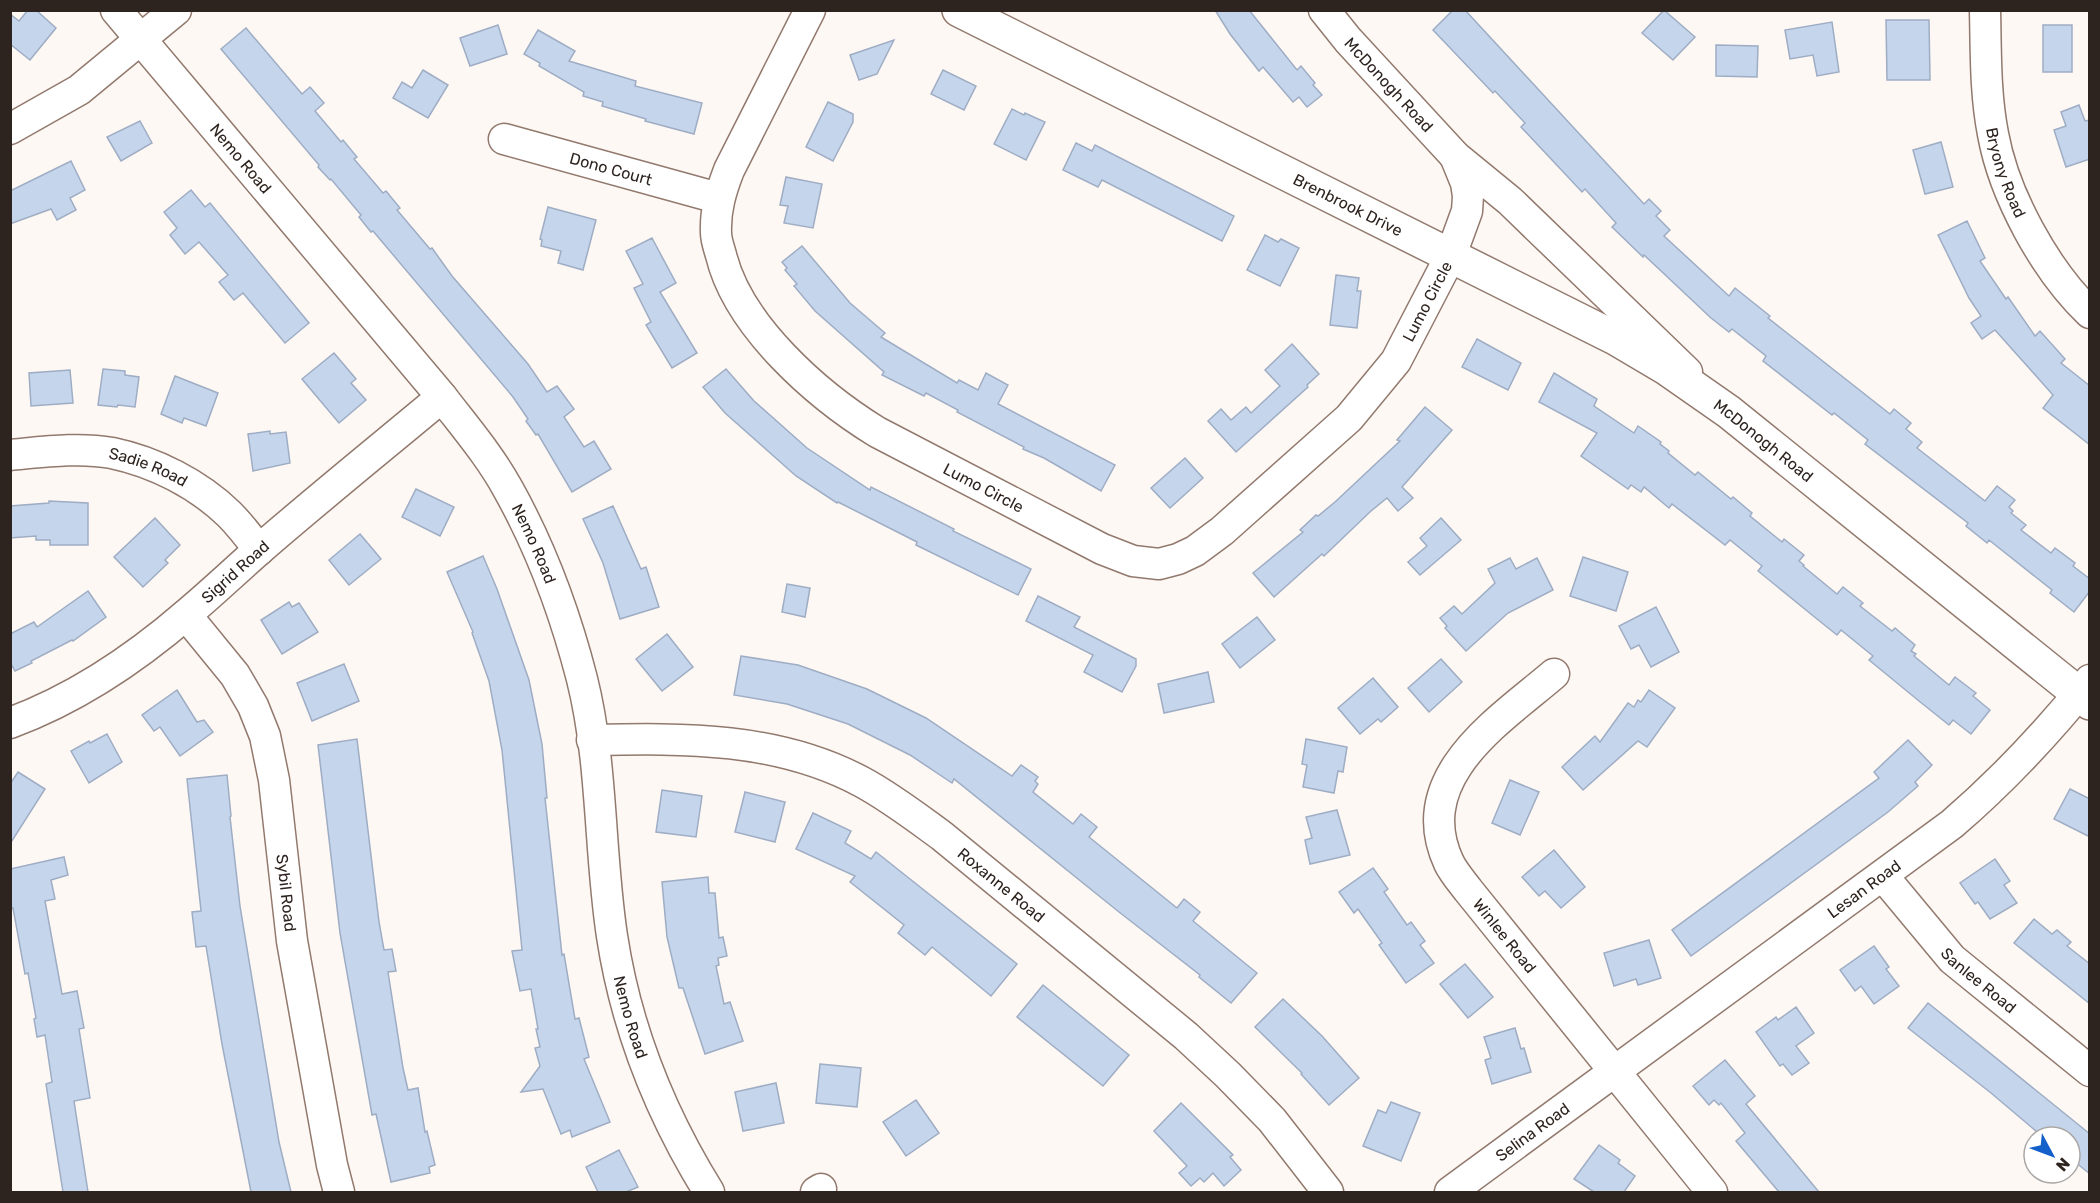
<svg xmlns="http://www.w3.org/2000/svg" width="2100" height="1203" font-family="Rubik,sans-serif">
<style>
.building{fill:#c5d5ec;stroke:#9eadc3;stroke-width:1.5}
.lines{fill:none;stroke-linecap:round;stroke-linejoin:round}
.minor-casing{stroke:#92796d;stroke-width:33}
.major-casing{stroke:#92796d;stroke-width:36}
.minor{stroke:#fff;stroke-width:30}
.major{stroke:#fff;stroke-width:33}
.labels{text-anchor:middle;stroke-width:4.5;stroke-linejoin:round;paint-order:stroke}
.street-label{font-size:16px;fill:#2e241f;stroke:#fff}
</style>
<rect width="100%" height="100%" fill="#fef8f5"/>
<g class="building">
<path d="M28,10H36L56,28L30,60L10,44V14L19,21Z"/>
<path d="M1215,10H1249L1297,70L1301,66L1315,83L1313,85L1322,95L1307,107L1299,97L1293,102L1263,67L1259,71L1230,34Z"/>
<path d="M1453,10H1465L1644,204L1649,199L1661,211L1656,216L1670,230L1664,236L1729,296L1735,288L1770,316L1768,318L1890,414L1894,409L1911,423L1906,429L1922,442L1917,448L1985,501L1997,486L2015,500L2009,507L2013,511L2011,513L2026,525L2021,530L2051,553L2055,548L2075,563L2073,566L2090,579V591L2074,612L2050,593L2052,590L1989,540L1987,543L1966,526L1968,523L1865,444L1868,440L1834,413L1832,415L1763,361L1766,356L1732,329L1729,332L1711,318L1644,255L1643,257L1612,227L1616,223L1585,189L1582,192L1521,127L1525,123L1495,91L1493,93L1433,30Z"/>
<path d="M1664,10L1695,37L1673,60L1642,33Z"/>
<path d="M1886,20H1929L1930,80H1887Z"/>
<path d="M1832,22L1839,72L1817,76L1813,55L1790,59L1785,30Z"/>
<path d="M498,25L507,54L470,66L460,38Z"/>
<rect x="2043" y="25" width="29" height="47"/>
<path d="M246,28L302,94L310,87L324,103L315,111L341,142L343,140L357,157L354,159L383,193L386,191L400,208L397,210L430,249L432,248L452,276L528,364L547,392L557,386L574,409L564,417L584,447L594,441L611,469L572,492L538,434L536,435L526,421L528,419L513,397L373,231L371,232L359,217L361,215L331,179L330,180L318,167L319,165L221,49Z"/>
<path d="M538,30L575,51L569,61L636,81L635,86L702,103L694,134L645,121L646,119L602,106L603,102L583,96L584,92L539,66L540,63L524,54Z"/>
<path d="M894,40L877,74L859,80L850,55Z"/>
<path d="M1716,45L1758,46L1757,77L1716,76Z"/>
<path d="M423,70L448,85L428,118L393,98L402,82L412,88Z"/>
<path d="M943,70L976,86L964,110L931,94Z"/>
<path d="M828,102L853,114V122L833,161L806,147Z"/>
<path d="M2079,105L2085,121L2090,120V159L2066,167L2054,130L2066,126L2061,112Z"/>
<path d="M1012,109L1024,115L1025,113L1045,122L1026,160L994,144Z"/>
<path d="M140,121L152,143L121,161L107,137Z"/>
<path d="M1941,142L1953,187L1925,194L1913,150Z"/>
<path d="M1076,143L1092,151L1095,145L1234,216L1222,241L1102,180L1098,187L1063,170Z"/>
<path d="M71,161L85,190L70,198L76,210L57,220L51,209L10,224V191Z"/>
<path d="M786,177L822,184L813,228L784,223L788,206L780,205Z"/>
<path d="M191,190L205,207L210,203L309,323L285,343L243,293L234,300L219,282L228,275L199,242L185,254L170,235L177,228L164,212Z"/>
<path d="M548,207L596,220L583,270L558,263L561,251L541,246L542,240L540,239Z"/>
<path d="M1967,221L1985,258L1980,261L2006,299L2008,297L2035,336L2040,331L2065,359L2061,363L2090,386V445L2043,408L2053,395L1995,330L1982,339L1971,323L1981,316L1969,298L1938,235Z"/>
<path d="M1265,235L1278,242L1281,239L1299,248L1280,286L1247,270Z"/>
<path d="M652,238L676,283L660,292L697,353L672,368L646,325L651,322L634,288L643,284L626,251Z"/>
<path d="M802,246L850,303L885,333L881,337L957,383L959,380L978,390L986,373L1008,385L998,404L1115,465L1101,491L1044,458L1023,449L1024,447L957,412L958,410L926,393L924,396L882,375L884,372L815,311L794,286L797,284L785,270L787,268L782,262Z"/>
<path d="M1336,275L1359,278L1357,291H1361L1357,328L1330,325Z"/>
<path d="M1477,339L1521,363L1508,390L1462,367Z"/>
<path d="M1292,344L1319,374L1307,385L1308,387L1236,452L1208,421L1221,409L1231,420L1246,407L1251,413L1280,386L1265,370Z"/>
<path d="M334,353L356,379L351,383L366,400L339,423L302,379Z"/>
<path d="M103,369L125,371V375L139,377L135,407L118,405L117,407L98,405Z"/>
<path d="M726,369L754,401L807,448L870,490L871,487L954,529L953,531L1031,569L1018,595L916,545L917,542L838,502L837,503L796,476L725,413L703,387Z"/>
<path d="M70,370L73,403L31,406L29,373Z"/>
<path d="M1554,373L1597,399L1594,406L1634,433L1638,426L1661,442L1660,444L1669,451L1668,453L1695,475L1698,472L1731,499L1733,497L1752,513L1750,516L1782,542L1784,539L1804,555L1799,561L1804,565L1803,566L1837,594L1843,587L1863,603L1860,606L1892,631L1895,628L1915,645L1911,651L1916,654L1914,656L1949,685L1955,677L1976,693L1973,696L1990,710L1971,734L1953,720L1949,725L1919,701L1869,660L1873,656L1841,630L1837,635L1817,619L1758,571L1762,566L1730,540L1725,545L1672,504L1669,508L1644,487L1641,492L1631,485L1628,489L1581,456L1597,433L1539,402Z"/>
<path d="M175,376L218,393L206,426L184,418L182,423L161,414Z"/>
<path d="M1425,407L1452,430L1402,487L1413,498L1398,511L1387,498L1371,511L1324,556L1322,554L1274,597L1253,573L1303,532L1300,530L1316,515L1318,516L1335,502L1400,441L1397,440Z"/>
<path d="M270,431V434L286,432L290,463L253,471L248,434Z"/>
<path d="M1185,458L1203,478L1170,508L1151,488Z"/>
<path d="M416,489L454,507L440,536L402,517Z"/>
<path d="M49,501L88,503V545H50V540H36V536L10,538V506L49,503Z"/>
<path d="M613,506L641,569L646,567L659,607L620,619L603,563L583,519Z"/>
<path d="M155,518L180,545L165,560L168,563L143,587L114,557Z"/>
<path d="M1441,518L1461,540L1420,575L1408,562L1427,546L1420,538Z"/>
<path d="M360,534L381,559L349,585L329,560Z"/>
<path d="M483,556L497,589L529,680L542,744L547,798H545L562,955L564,954L575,1019L579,1018L589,1057L584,1059L610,1122L572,1137L570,1130L561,1134L543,1089L521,1092L540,1066L535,1048L540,1047L536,1029H538L531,989L520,991L512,951L522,950L502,750L489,681L472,633L473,632L447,572Z"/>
<path d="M1583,557L1628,572L1616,611L1570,596Z"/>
<path d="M1510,558L1516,569L1537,558L1553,590L1508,613L1466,651L1445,628L1447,626L1440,618L1454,606L1462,614L1495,583L1488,569Z"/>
<path d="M787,584L810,588L805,617L782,612Z"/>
<path d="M88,591L106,617L73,641L72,640L31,661L32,663L15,671L10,662V634L34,622L37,627Z"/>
<path d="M1038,596L1080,617L1074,627L1136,659V666L1122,692L1084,672L1093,655L1026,621Z"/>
<path d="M289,602L292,607L299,603L318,632L282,654L261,620Z"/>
<path d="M1656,607L1679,652L1651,667L1639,645L1631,649L1619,626Z"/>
<path d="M1257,617L1275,640L1240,668L1222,644Z"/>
<path d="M667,634L693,667L662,691L636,659Z"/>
<path d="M741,656L798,665L867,689L926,718L1012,776L1021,765L1038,777L1035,781L1038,784L1033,792L1073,824L1081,814L1097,827L1089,837L1177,908L1184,899L1200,912L1193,921L1257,973L1231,1003L1199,977L1200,975L1119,912L954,779L952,783L910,755L848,724L787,704L734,695Z"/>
<path d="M1441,659L1462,682L1429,712L1408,688Z"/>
<path d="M344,664L359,701L312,721L297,683Z"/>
<path d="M1208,672L1214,702L1164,713L1158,684Z"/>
<path d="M1373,678L1398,707L1381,722L1378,719L1360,734L1338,708Z"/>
<path d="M177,690L197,722L204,720L213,732L180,756L160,727L154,731L142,715Z"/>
<path d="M1649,690L1675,708L1647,747L1638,741L1583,790L1562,767L1595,736L1600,742L1628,703L1634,707L1638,700L1641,702Z"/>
<path d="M107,734L122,762L89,783L71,751L89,741L90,743Z"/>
<path d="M357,739L379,922L384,950L392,949L396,971L388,972L403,1068L408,1090L418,1088L425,1132L427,1131L435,1165L429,1167L430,1173L391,1182L376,1114L372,1115L340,933L318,745Z"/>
<path d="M1306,739L1347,747L1343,772L1338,771L1334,793L1303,787L1307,765L1302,764Z"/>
<path d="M1908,740L1932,765L1915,782L1918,786L1888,812L1691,956L1672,930L1879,778L1874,772Z"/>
<path d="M18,772L45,789L10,844V784Z"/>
<path d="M227,775L231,816L230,817L240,906L279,1142L291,1192H251L222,1044L206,946L196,947L192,912L201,911L187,779Z"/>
<path d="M1510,780L1539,792L1520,835L1492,823Z"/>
<path d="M2070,789L2090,799V837L2054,819Z"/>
<path d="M662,790L702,796L696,837L656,832Z"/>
<path d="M745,792L785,802L775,842L735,832Z"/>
<path d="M1337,810L1350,855L1310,864L1305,840L1312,838L1306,817Z"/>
<path d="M813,813L851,831L845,843L871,859L876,852L1017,964L991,996L932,947L925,955L898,933L904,925L850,882L855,876L796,849Z"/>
<path d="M1554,850L1585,887L1561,908L1545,891L1539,896L1522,877Z"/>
<path d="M64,857L68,875L51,880L55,899L45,901L62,994L77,991L84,1028L79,1029L90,1098L74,1101L88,1192H63L46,1084L52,1082L45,1035L37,1037L34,1019L36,1018L28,973L25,974L13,908L10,909V869Z"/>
<path d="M1995,859L2010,881L2004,885L2017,903L1990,919L1978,902L1975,904L1960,883Z"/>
<path d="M1373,868L1388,889L1384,892L1407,925L1411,922L1425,941L1420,945L1434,963L1406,983L1379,945L1382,943L1358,909L1354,913L1339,892Z"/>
<path d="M708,877L709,893H715L719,938L723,937L727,956L718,958L719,965L716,966L724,1004L730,1002L743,1041L705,1054L683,988H679L667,937L662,882Z"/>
<path d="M2034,919L2052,934L2057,930L2071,942L2067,946L2090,964V1004L2014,943Z"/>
<path d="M1649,940L1661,978L1638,985L1636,979L1614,986L1604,953Z"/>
<path d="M1874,946L1889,967L1886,969L1899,986L1874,1004L1861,986L1855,991L1840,970Z"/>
<path d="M1465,964L1493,997L1468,1018L1440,984Z"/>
<path d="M1043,985L1129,1055L1103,1086L1017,1017Z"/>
<path d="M1283,999L1322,1036L1359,1078L1329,1105L1301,1074L1302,1073L1255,1027Z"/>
<path d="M1928,1003L2090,1134V1174L2070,1158V1137H2043L1991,1093L1908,1028Z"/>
<path d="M1796,1007L1814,1033L1796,1046L1809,1063L1792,1075L1783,1064L1780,1066L1756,1032L1776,1017L1778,1020Z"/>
<path d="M1515,1028L1521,1049L1524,1048L1531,1072L1492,1084L1485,1060L1491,1058L1484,1037Z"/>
<path d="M1725,1060L1755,1096L1746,1104L1819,1192H1779L1736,1141L1745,1133L1721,1103L1719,1105L1714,1100L1709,1105L1693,1086Z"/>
<path d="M820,1064L861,1068L857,1107L816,1103Z"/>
<path d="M776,1083L784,1123L743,1131L735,1092Z"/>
<path d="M916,1100L939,1133L906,1156L883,1122Z"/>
<path d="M1391,1102L1420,1113L1401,1161L1363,1146L1378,1110L1386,1113Z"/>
<path d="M1181,1103L1233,1155L1230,1157L1241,1170L1224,1186L1213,1173L1204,1182L1200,1178L1191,1186L1179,1173L1187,1166L1154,1131Z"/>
<path d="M1599,1145L1620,1160L1618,1163L1635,1176L1624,1192H1594L1574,1179Z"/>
<path d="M619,1150L638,1187L626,1192H598L586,1167Z"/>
</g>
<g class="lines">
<g class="minor-casing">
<g id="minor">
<path id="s1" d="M116,10L442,397C465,427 490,456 508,489C541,548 565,613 582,679C603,763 599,851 612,936C626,1028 660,1113 709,1192"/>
<path id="s2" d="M810,10L729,170C721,191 715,210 716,233C716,240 719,248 721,255C738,326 817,395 877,432L1102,549L1133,561L1159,564L1178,559L1195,551L1222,531L1349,418L1396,361L1451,255L1467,211L1468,196L1466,183L1455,156"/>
<path id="s3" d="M1324,10L1348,40L1455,156L1510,201L1687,372"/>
<path id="s4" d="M1985,10C1986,52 1985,93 1993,134C2004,195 2045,270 2090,313"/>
<path d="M10,129L79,90L176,10"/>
<path id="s5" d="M504,139L718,198"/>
<path id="s6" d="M10,455C43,452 79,447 112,453C155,462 198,484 229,514C240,525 250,538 259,550"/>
<path id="s7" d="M186,615L235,675L253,706L265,736L274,780L292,941L332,1165L339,1192"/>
<path id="s8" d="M1554,674C1499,721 1409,777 1449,863C1454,873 1462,882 1468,890L1712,1192"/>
<path id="s9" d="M10,723C75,699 136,658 188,613C213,592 236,570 260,549C320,497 382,447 442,397"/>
<path id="s10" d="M592,740C685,738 778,737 862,782C890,797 916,817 942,836L1186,1036L1228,1075L1272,1120L1328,1192"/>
<path id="s11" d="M1883,876L1952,959L2090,1071"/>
<path d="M816,1192L821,1189"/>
<path id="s12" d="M1450,1192L1952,824C2002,781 2048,732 2090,680"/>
</g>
</g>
<g class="major-casing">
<g id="major">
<path id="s13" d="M959,10L1617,339L1666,368L1729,412L2090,703"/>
</g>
</g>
<use href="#minor" class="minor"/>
<use href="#major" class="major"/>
</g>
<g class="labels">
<g class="street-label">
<text dy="6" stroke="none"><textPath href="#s3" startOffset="99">McDonogh Road</textPath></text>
<text dy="6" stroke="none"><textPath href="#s1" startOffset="194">Nemo Road</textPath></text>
<text dy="6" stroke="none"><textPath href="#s5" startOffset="111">Dono Court</textPath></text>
<text dy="6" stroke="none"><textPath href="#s4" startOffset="165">Bryony Road</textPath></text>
<text dy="6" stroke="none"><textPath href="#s13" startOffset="435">Brenbrook Drive</textPath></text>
<text dy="6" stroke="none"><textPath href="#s2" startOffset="1204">Lumo Circle</textPath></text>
<text dy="6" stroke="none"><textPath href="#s13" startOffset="914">McDonogh Road</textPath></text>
<text dy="6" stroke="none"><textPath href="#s6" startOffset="141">Sadie Road</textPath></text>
<text dy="6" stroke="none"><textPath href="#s2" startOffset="628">Lumo Circle</textPath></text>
<text dy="6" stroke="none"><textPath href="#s1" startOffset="680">Nemo Road</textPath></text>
<text dy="6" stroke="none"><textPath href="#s9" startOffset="273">Sigrid Road</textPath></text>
<text dy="6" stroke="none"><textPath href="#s10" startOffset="450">Roxanne Road</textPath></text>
<text dy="6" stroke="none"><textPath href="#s12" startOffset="513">Lesan Road</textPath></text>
<text dy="6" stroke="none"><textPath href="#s7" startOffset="304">Sybil Road</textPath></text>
<text dy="6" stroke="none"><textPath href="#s8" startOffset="328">Winlee Road</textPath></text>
<text dy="6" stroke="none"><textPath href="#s11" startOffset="142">Sanlee Road</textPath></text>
<text dy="6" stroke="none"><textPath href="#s1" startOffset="1166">Nemo Road</textPath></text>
<text dy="6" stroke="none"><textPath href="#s12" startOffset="102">Selina Road</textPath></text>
</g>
</g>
<rect width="2100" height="1203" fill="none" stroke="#2e241f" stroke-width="24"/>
<g transform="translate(2052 1155) rotate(131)"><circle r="28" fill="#ffffff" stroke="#aba7a5" stroke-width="1.5"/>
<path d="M0-4.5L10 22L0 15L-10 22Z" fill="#1460ca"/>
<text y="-9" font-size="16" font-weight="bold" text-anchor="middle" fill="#2e241f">N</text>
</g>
</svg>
